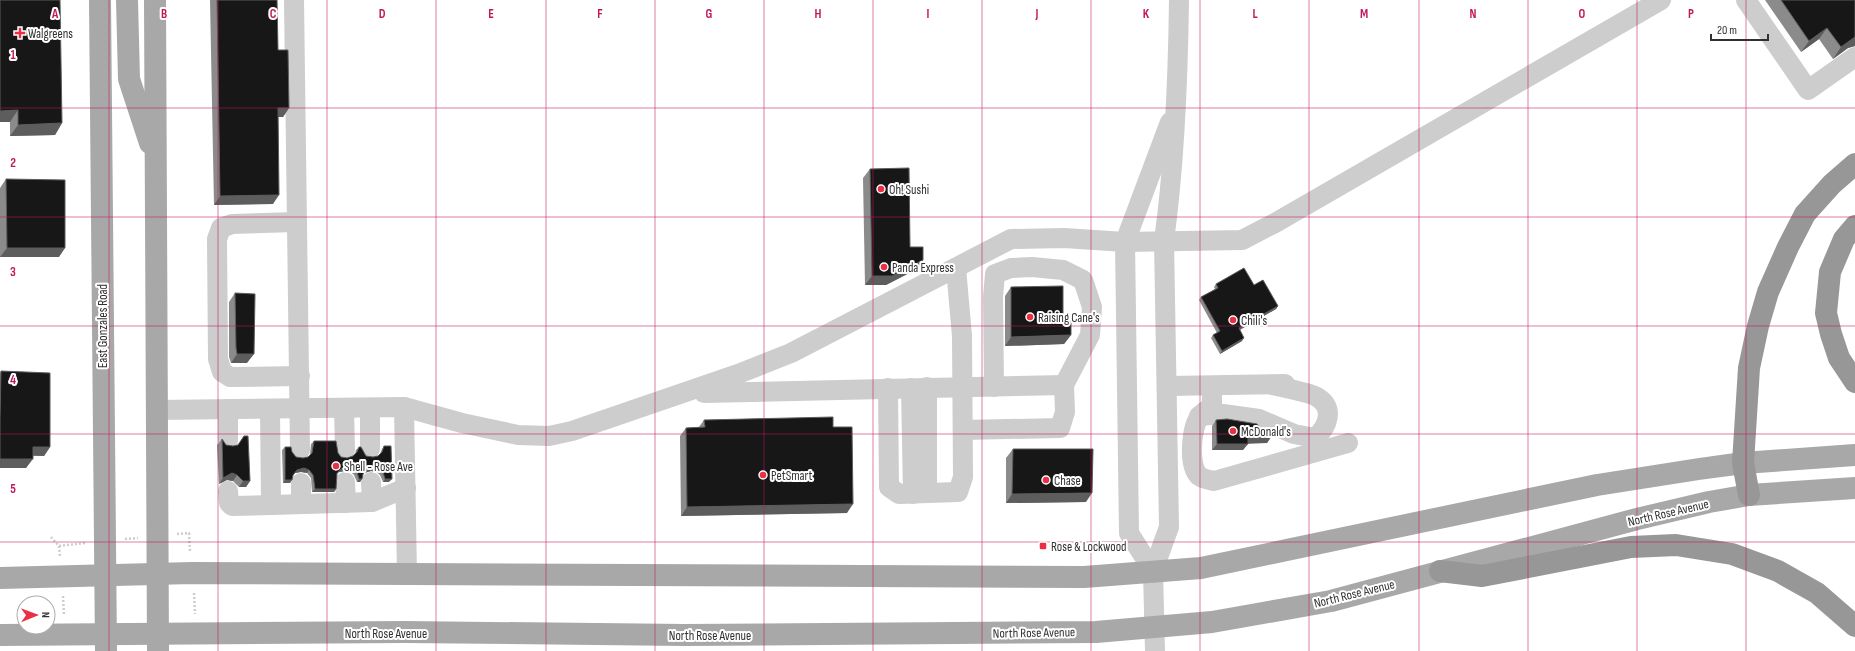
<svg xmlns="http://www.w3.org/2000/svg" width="1855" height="651" font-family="'Sofia Sans Condensed',sans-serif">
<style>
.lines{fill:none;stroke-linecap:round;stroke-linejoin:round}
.path{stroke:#cdcdcd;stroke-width:2.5;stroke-dasharray:2 2;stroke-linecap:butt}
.minor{stroke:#cdcdcd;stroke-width:20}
.major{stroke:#a8a8a8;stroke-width:22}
.highway{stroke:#979797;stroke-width:22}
.wall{fill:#8b8b8b}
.shaded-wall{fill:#5d5d5d}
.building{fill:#171717;stroke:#5d5d5d}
.grid{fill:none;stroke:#c2185b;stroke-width:1;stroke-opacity:0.55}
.poi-dot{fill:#eb2f44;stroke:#fff;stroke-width:1.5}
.labels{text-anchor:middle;stroke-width:4;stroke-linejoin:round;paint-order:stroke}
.poi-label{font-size:13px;fill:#303030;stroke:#fff;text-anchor:start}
.street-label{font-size:13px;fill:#303030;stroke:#fff}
.grid-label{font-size:13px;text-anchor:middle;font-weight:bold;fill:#c2185b;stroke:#fff;stroke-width:4;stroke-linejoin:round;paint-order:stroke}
</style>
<rect width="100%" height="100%" fill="#fff"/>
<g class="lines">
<g class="path">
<path d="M177,534L189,533L190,552"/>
<path d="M51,537L59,546L60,557"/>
<path d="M125,539L138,538"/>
<path d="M59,546L85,543"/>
<path d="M194,593L195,614"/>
<path d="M63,596L64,615"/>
</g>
<g class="minor">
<path d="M294,0L300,450"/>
<path d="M1746,0L1808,90L1855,57"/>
<path d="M297,222L232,224L221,228L217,239L218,359L222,372L230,377L300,376"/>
<path d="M1168,386L1285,384"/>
<path d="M1212,386V406C1208,409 1203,412 1200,416C1191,427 1188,466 1199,476C1203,479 1210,480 1214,481L1348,443"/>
<path d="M927,387V493"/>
<path d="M888,388L889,487L899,494L958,492L963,477L962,336L956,268"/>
<path d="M911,388L913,494"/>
<path d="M704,393L1064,385"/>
<path d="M404,407L407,575"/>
<path d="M344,408L345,450"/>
<path d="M370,408V449"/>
<path d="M228,409V441"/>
<path d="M270,409L271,505L372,502L406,488"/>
<path d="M157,410L404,407L462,423L518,435L549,436L572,431L738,374L791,353L1011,239L1064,238L1125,242L1242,240L1275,223L1661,0"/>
<path d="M1199,416L1223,414L1259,419L1294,434L1315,438C1328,427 1335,408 1317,397C1311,393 1281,387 1272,385"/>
<path d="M963,430L1060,428L1065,412L1064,385L1090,335L1092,307L1083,280L1063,270L1032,267L1011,268L995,274L993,297L994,387"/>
<path d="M345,482L346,503"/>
<path d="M371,482L372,502"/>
<path d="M301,483V504"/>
<path d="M228,491L229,503L232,506L271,505"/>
<path d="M1153,571L1129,533L1125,242L1170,122"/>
<path d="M1155,651L1153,571L1169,527L1164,241C1175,161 1178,80 1179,0"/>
</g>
<g class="major">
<path d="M100,0L106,651"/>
<path d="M127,0L129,79L150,143"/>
<path d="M155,0L158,651"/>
<path d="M0,578L192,573L1084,577L1201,568L1597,485L1699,469L1743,463L1855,455"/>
<path d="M0,635L405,632L685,635L1096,632L1212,622L1331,601L1637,519L1709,502L1749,495L1855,488"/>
</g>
<g class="highway">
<path d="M1855,226L1844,239L1830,272L1826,313L1831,334L1839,358L1855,382"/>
<path d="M1749,495L1743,463L1749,368L1758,326L1768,292L1788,247L1805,214L1832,184L1855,164"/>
<path d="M1440,571L1482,576L1631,547L1676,545L1732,554L1778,571L1817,593L1855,626"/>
</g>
</g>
<g class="wall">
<path d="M0,0L62,123L55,135L10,136V122H0Z"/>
<path d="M210,0H277L278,50L289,108L283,117H278L273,204L214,205Z"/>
<path d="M1765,0H1855V46L1848,48L1833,59L1819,39L1801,52Z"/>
<path d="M870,169L910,247L917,269L886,285H865L863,178Z"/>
<path d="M6,179L59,257H0V188Z"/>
<path d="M1216,284L1254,285L1278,306L1276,309L1240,330L1242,341L1220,354L1211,338L1213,335L1217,333L1199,300L1201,297L1215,289L1214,287Z"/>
<path d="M1011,287L1063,320L1071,335L1064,344L1005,346V296Z"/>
<path d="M235,293L247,363H231L229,357V302Z"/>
<path d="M1,371L50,447L44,456H33L26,468H0V373Z"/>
<path d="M704,420L833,427L847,513L681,516L680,436L686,428L699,427Z"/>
<path d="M1216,420L1271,437L1267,443H1248L1243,450H1212V426Z"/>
<path d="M244,436L250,481L246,487H239L233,481L227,480L219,484L217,445L222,439L226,445L233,446L238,445Z"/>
<path d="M314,441L338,453L341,457L347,458L353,456L355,454L356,450L359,447L366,456L373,457L378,456L380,454L382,449L384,446L389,482H383L380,475L376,472L371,471L364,473L363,475L362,479L360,482H357L354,475L351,472L345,471L339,472L337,474L336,489L334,492H312L311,478L307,473L301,472L295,473L293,476L290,483H283L282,450L285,447L292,452L296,457L303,458L308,457L310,455L311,444Z"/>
<path d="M1013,449L1086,502L1006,503V458Z"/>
</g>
<g class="shaded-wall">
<path d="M1827,28L1819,39L1801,52L1809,41Z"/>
<path d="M1855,37V46L1848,48L1833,59L1841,47Z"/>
<path d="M278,108H289L283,117H271Z"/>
<path d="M18,110L10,122H0V111Z"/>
<path d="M62,123L55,135L10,136L18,125Z"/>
<path d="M279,195L273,204L214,205L220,196Z"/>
<path d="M7,248H65L59,257H0Z"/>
<path d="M923,260L917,269L886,285H865L872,276Z"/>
<path d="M1278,306L1276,309L1237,331L1239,328Z"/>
<path d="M1071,335L1064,344L1005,346L1011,337Z"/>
<path d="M1244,338L1242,341L1220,354L1222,351Z"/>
<path d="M237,354H254L247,363H231Z"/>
<path d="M1248,437H1271L1267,443L1243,444Z"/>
<path d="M1217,444H1248L1243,450H1212Z"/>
<path d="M33,447H50L44,456L27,455Z"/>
<path d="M0,459H33L26,468H0Z"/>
<path d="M347,467L353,469L351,472L345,471L339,472L335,476L341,469Z"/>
<path d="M373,467L378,469L376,472L371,471L364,473L361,477L367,469Z"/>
<path d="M304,468L309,470L307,473L301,472L295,473L291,478L297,470Z"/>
<path d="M232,473L237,475L233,481L227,480L219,484L223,478Z"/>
<path d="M359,479H362L360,482H357Z"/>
<path d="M385,479H392L389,482H383Z"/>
<path d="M285,480H292L290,483H283Z"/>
<path d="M243,481H250L246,487H239Z"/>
<path d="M315,489H336L334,492H312Z"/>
<path d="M1092,493L1086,502L1006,503L1012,494Z"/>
<path d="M853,504L847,513L681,516L687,507Z"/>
</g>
<g class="building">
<path d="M0,0H60L62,123L18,125V110L0,111Z"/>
<path d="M217,0H277L278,50H288L289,108H278L279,195L220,196Z"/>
<path d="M1781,0H1855V37L1841,47L1827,28L1809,41Z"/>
<path d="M909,168L910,247H923V260L892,276H872L870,169Z"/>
<path d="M6,179L65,180V248H7Z"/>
<path d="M1244,268L1254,285L1263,280L1278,306L1239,328L1244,338L1222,351L1213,335L1220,331L1201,297L1218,288L1216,284Z"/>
<path d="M1063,286V320H1071V335L1011,337V287Z"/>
<path d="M235,293L255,294L254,354H237L236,348Z"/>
<path d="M1,371L50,373V447H33V459H0V419Z"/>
<path d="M833,417V427H852L853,504L687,507L686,428L705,427L704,420Z"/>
<path d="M1227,419L1257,424L1271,437H1248V444H1217L1216,420Z"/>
<path d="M244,436H248L250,481H243L237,475L232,473L223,478L222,439L226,445L233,446L238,445Z"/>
<path d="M314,441H336L338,453L341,457L347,458L353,456L357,452L359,447H361L366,456L373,457L378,456L382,452L384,446H391L392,479H385L383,472L378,469L373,467L367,469L363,474L362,479H359L357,472L353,469L347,467L341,469L337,473L336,489H315L313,475L309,470L304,468L297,470L293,475L292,480H285V447H291L292,452L296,457L303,458L308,457L312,453Z"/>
<path d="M1013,449H1093L1092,493L1012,494Z"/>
</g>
<path class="grid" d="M109,0V651M218,0V651M327,0V651M436,0V651M546,0V651M655,0V651M764,0V651M873,0V651M982,0V651M1091,0V651M1200,0V651M1309,0V651M1419,0V651M1528,0V651M1637,0V651M1746,0V651M0,108H1855M0,217H1855M0,326H1855M0,434H1855M0,542H1855"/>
<g class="poi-dot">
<path d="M18 27h4v4h4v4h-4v4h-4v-4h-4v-4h4z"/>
<circle cx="881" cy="189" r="4"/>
<circle cx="884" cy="267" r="4"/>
<circle cx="1030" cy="317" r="4"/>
<circle cx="1233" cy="320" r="4"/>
<circle cx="1233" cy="431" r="4"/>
<circle cx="336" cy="466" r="4"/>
<circle cx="763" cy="475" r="4"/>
<circle cx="1046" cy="480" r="4"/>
<rect x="1039" y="542" width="8" height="8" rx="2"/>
</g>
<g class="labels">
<g class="poi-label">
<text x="28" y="38">Walgreens</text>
<text x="889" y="194">Oh! Sushi</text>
<text x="892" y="272">Panda Express</text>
<text x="1038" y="322">Raising Cane's</text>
<text x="1241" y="325">Chili's</text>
<text x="1241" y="436">McDonald's</text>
<text x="344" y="471">Shell - Rose Ave</text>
<text x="771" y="480">PetSmart</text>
<text x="1054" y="485">Chase</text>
<text x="1051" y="551">Rose &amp; Lockwood</text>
</g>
<g class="street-label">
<text transform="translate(102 326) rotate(-90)" y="5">East Gonzales Road</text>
<text transform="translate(1668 512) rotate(-13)" y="5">North Rose Avenue</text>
<text transform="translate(1354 593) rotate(-14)" y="5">North Rose Avenue</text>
<text transform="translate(1034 632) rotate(-1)" y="5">North Rose Avenue</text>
<text x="386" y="638">North Rose Avenue</text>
<text x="710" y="640">North Rose Avenue</text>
</g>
</g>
<g class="grid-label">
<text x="55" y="18">A</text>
<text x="164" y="18">B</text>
<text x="273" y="18">C</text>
<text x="382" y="18">D</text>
<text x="491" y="18">E</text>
<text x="600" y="18">F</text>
<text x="709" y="18">G</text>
<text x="818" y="18">H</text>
<text x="928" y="18">I</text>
<text x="1037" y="18">J</text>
<text x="1146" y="18">K</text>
<text x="1255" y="18">L</text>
<text x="1364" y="18">M</text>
<text x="1473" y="18">N</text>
<text x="1582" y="18">O</text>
<text x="1691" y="18">P</text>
<text x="13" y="59">1</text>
<text x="13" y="167">2</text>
<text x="13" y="276">3</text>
<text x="13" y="384">4</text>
<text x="13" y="493">5</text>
</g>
<g transform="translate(36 615) rotate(89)"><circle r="19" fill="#ffffff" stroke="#acacac"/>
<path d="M0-3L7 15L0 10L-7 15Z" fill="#eb2f44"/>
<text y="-6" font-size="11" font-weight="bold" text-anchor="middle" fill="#303030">N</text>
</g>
<path d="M1711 34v6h57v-6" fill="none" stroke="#303030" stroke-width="2"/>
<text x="1717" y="34" font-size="12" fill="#303030" stroke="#ffffff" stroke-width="3" paint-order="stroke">20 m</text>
</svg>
